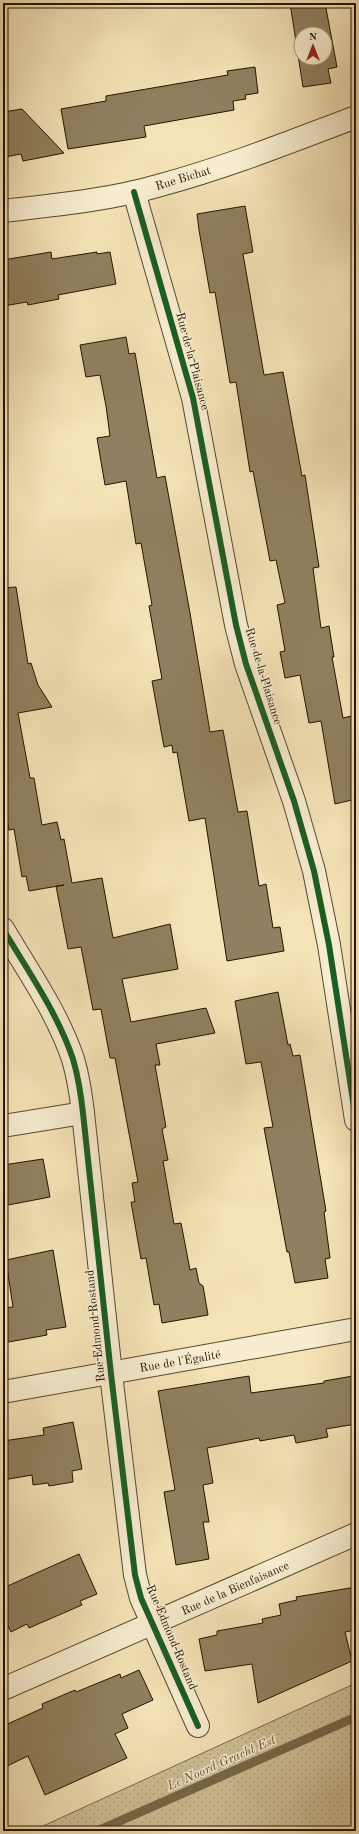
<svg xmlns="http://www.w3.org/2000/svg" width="359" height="1834" font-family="'Old Standard TT',serif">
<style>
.grass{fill:url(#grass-dots);stroke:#7a6a4c}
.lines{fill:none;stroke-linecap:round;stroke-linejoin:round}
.stream{stroke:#766648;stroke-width:9}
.building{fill:#90805f;stroke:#231400;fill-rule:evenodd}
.minor-casing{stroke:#57482e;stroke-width:24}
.minor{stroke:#f8edd0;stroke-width:22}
.cycleway-casing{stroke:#f8edd0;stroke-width:8}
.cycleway{stroke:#1b5e20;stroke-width:6}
.labels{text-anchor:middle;stroke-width:3;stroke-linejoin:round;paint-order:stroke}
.street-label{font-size:12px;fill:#231400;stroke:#f8edd0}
.water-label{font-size:13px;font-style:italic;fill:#615236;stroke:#f8edd0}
</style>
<defs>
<pattern id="grass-dots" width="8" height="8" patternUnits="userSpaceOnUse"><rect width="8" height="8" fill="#d0c097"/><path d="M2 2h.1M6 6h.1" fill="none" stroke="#b2a480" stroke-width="1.8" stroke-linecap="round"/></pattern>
</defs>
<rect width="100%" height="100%" fill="#f4e3b6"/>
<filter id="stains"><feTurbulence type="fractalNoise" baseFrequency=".005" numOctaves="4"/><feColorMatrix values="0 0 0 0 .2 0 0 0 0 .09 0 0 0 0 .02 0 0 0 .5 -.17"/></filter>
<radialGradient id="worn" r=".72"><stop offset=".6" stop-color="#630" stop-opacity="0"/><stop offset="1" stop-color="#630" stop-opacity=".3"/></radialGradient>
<path class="grass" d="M356,1683V1831H32Z"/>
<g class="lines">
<path class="stream" d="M97,1831L356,1717"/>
</g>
<g class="building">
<path d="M290,3H325L337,67L328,69L331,83L303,87ZM301,34H325V58H301Z"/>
<path d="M255,67L258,93L245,95L246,99L233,101L234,110L144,126L146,137L68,149L61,109L106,101V96L228,75L227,71Z"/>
<path d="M22,109L64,153L23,161L21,154L5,157L3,144V112Z"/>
<path d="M245,206L253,252L243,254L264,375L283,372L302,476L305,475L319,567L313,568L321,628L329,626L334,657H332L343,718L356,715V799L335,804L321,721L309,723L300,675L285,678L280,652L285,651L277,605L285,603L276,560L270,561L253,471L250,472L236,382L230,383L215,292L210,293L199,230L197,214Z"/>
<path d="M51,252L52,259L97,252V254L110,252L116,284L58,295L59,299L28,305L27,302L3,306V260Z"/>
<path d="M126,337L129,354L135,353L157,478L165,476L190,613L210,732L223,730L238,812L247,811L259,886L266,884L273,928L280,927L284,951L227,961L205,818L189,821L177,752L173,753L172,745L164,747L152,681L162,679L149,606L152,605L141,543L136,544L126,481L105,485L97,438L110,436L106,406L100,375L86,377L80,345Z"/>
<path d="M16,587L28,664L31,663L38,685L52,707L18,713L30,778H34L42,825L57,822L61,840L64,839L72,883L102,878L113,938L170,924L178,969L122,979L131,1022L206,1008L215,1033L156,1044L160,1065H155L166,1127L162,1129L168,1160L163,1161L174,1224L181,1223L190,1270L196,1268L199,1283L203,1286L208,1315L162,1323L159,1304L154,1305L146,1258L141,1259L131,1202H135L132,1183L138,1182L115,1058H110L101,1009L93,1010L81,947L68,949L56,886L64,885L29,891L26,876L22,877L14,829L9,830L3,797V588Z"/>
<path d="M278,992L288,1045L290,1044L293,1056L300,1055L326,1211L324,1212L330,1258L325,1259L328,1278L295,1283L289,1252H287L264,1128L273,1127L261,1062L246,1064L235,1001Z"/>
<path d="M43,1159L50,1197L3,1206V1165Z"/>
<path d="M53,1250L66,1327L46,1330L47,1335L3,1343V1308L13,1307L6,1260Z"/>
<path d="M249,1376L251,1393L324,1383V1381L353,1376L356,1393V1424L326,1429L328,1437L296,1443L294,1435L260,1441L259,1438L207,1448L213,1483L203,1485L209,1522H203L209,1559L176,1565L164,1492L175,1490L158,1391Z"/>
<path d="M73,1422L82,1469L72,1471L73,1482L49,1486L48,1483L33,1485L32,1475L3,1480V1441L44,1435L43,1428Z"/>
<path d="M79,1554L97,1594L80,1601L82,1605L29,1628L27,1624L11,1632L3,1615V1588Z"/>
<path d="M356,1587V1630L345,1632L352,1661L258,1703L252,1664L205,1671L199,1639L217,1635V1631L263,1623L262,1619L281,1615L279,1604L297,1600L296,1597Z"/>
<path d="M139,1670L153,1700L122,1714L128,1728L115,1734L127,1758L45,1795L28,1756L3,1768V1726L43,1708L42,1704L75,1690L76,1692L120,1674L121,1678Z"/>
</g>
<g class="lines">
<g class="minor-casing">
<g id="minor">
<path d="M134,192L193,398L236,625L246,664L294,801L314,871L329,945L356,1120"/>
<path d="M3,211C56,205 110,200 161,185C228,167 292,141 356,117"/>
<path d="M3,929C28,971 57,1012 73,1059C78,1076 81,1095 83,1113L111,1374L135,1575L141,1598L198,1726"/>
<path d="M3,1126L83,1113"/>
<path d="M3,1392L356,1329"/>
<path d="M3,1689L356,1534"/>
</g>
</g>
<use href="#minor" class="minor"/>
<g class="cycleway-casing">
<g id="cycleway">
<path d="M134,192L193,398L236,625L246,664L294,801L314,871L329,945L356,1120"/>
<path d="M3,929C28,971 57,1012 73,1059C78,1076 81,1095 83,1113L111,1374L135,1575L141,1598L198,1726"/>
</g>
</g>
<use href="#cycleway" class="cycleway"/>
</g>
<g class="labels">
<g class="street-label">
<text transform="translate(183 178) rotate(-17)" y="4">Rue Bichat</text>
<text transform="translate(193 361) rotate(75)" y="4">Rue de la Plaisance</text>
<text transform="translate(264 676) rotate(73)" y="4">Rue de la Plaisance</text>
<text transform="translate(95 1326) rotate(-96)" y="4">Rue Edmond Rostand</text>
<text transform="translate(180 1361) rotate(-10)" y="4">Rue de l'Égalité</text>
<text transform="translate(235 1588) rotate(-24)" y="4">Rue de la Bienfaisance</text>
<text transform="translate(172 1637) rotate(67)" y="4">Rue Edmond Rostand</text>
</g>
<g class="water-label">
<text transform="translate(221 1762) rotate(-24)" y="5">Le Noord Gracht Est</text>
</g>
</g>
<rect width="359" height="1834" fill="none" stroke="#f4e3b6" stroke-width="16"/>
<rect x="4" y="4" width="351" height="1826" fill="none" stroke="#231400" stroke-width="2"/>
<rect x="8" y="8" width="343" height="1818" fill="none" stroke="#231400"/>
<g transform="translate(313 46)"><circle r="19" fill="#f8edd0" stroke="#a3967d"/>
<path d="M0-3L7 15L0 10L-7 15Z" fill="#8f2418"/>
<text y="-6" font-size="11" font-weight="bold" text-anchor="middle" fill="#231400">N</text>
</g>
<rect width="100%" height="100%" filter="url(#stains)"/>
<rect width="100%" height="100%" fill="url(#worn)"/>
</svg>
